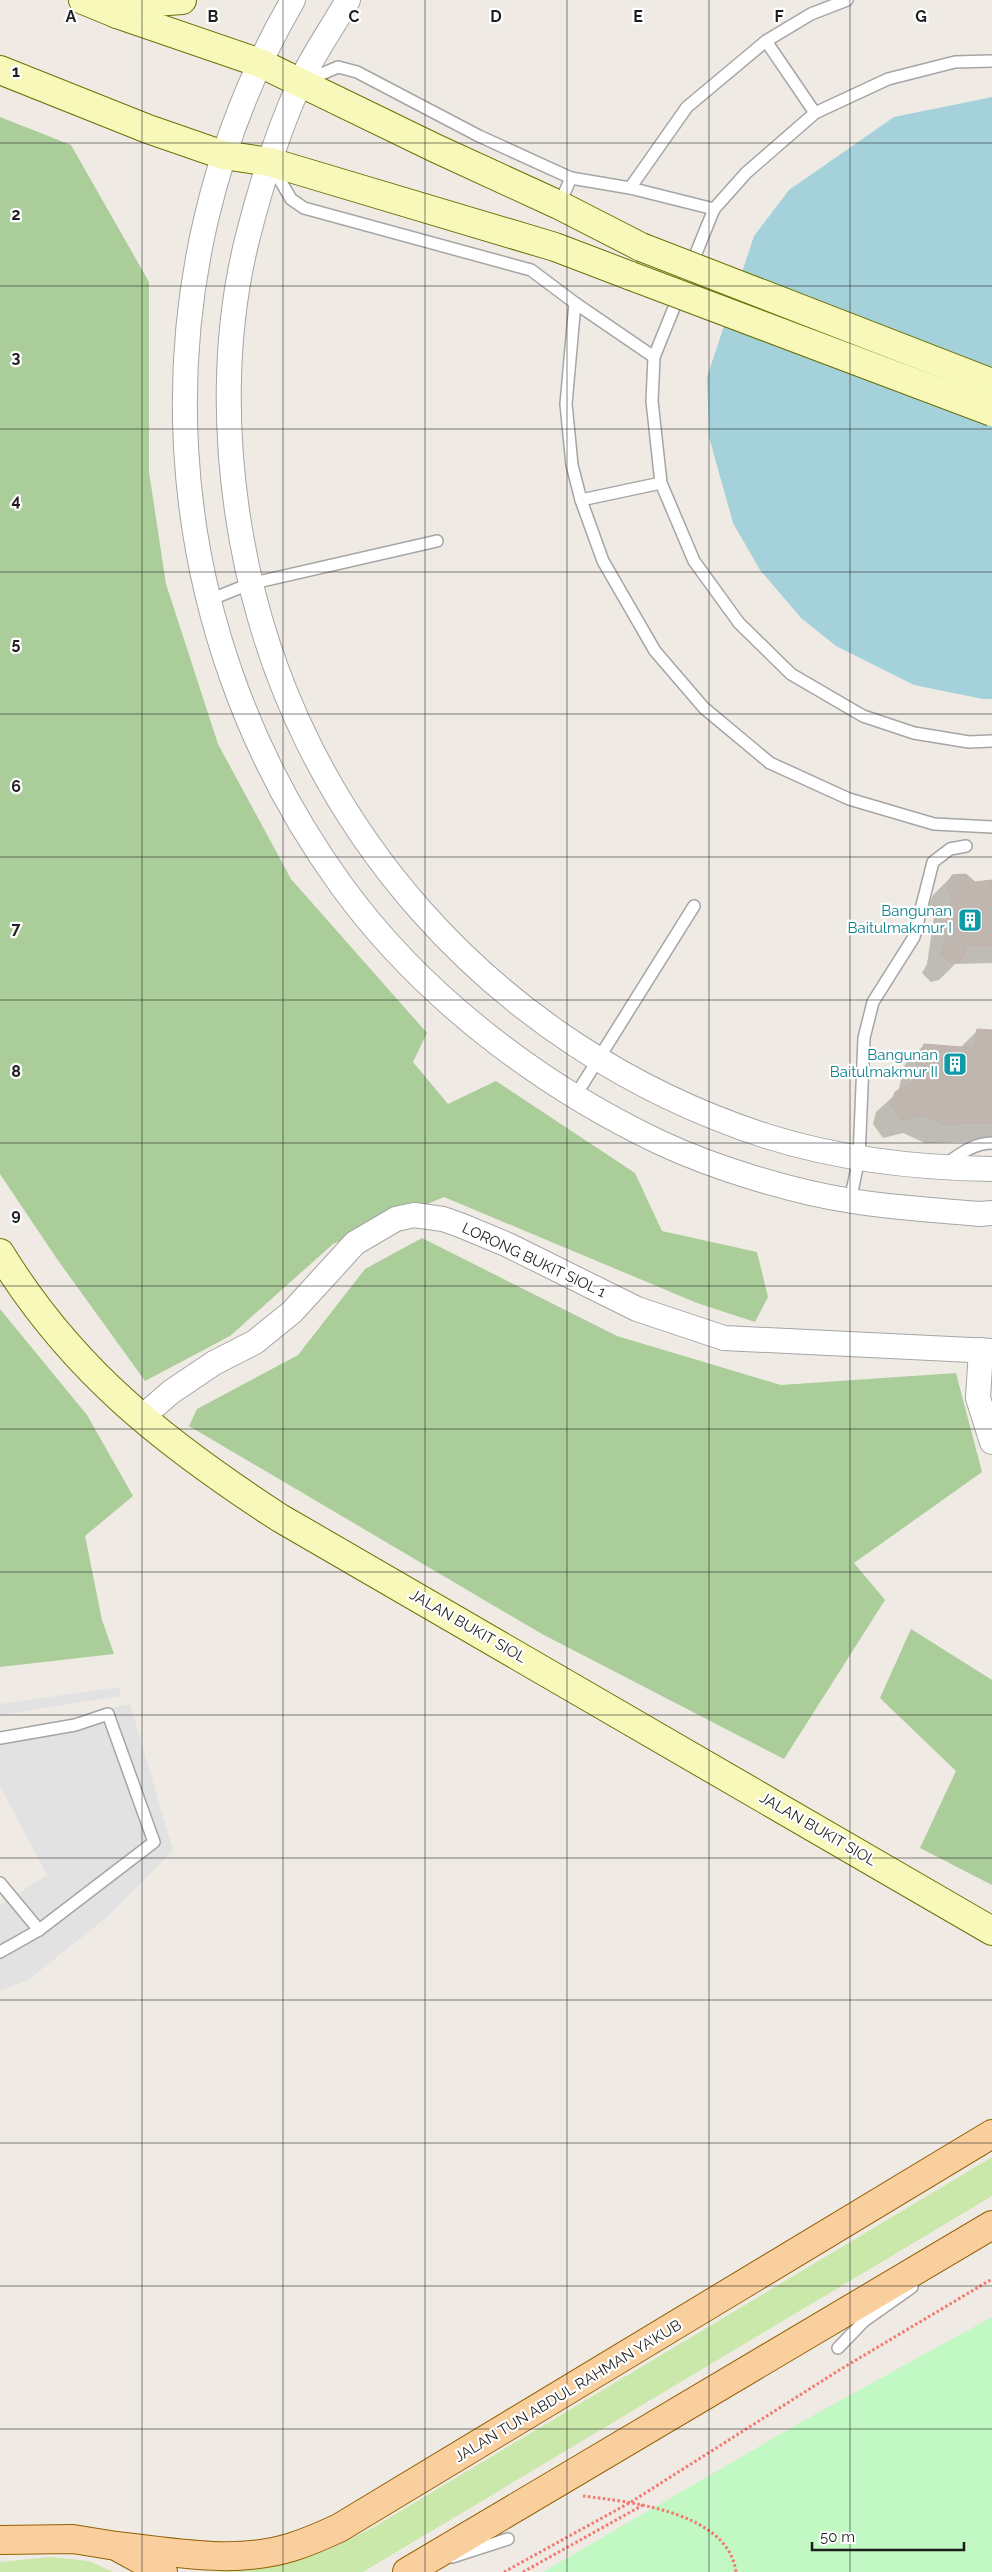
<svg xmlns="http://www.w3.org/2000/svg" width="992" height="2572" font-family="Raleway,sans-serif">
<style>
.grass{fill:#cbe8ab}
.forest{fill:#aacd99}
.park{fill:#c1f8c4}
.parking{fill:#e2e2e2}
.water{fill:#a5d1db}
.shadow{fill:#0003}
.building{fill:#bfb6b0;stroke:#c0b1a7}
.lines{fill:none;stroke-linecap:round;stroke-linejoin:round}
.lane-casing{stroke:#a5a5a5;stroke-width:14}
.street-casing{stroke:#a5a5a5;stroke-width:26}
.secondary-casing{stroke:#6a7207;stroke-width:30}
.primary-casing{stroke:#946003;stroke-width:30}
.path{stroke:#f6776d;stroke-width:3;stroke-dasharray:2.5 2.5;stroke-linecap:butt}
.lane{stroke:#fff;stroke-width:11}
.street{stroke:#fff;stroke-width:24}
.secondary{stroke:#f7f8b9;stroke-width:28}
.primary{stroke:#facf9e;stroke-width:28}
.secondary-bridge-casing{stroke:#6a7207;stroke-width:30;stroke-linecap:butt}
.secondary-bridge{stroke:#f7f8b9;stroke-width:28}
.grid{fill:none;stroke:#1e1e1e;stroke-width:1;stroke-opacity:0.55}
.labels{text-anchor:middle;stroke-width:4.5;stroke-linejoin:round;paint-order:stroke}
.culture-label{font-size:15px;fill:#0d838f;stroke:#fff;text-anchor:end}
.street-label{font-size:15px;fill:#1e1e1e;stroke:#fff}
.grid-label{font-size:16px;text-anchor:middle;font-weight:bold;fill:#1e1e1e;stroke:#fff;stroke-width:4.5;stroke-linejoin:round;paint-order:stroke}
</style>
<rect width="100%" height="100%" fill="#efebe4"/>
<g class="grass">
<path d="M992,2157V2196L363,2572H211L249,2569L326,2551L374,2527Z"/>
<path d="M50,2557L89,2561L113,2572H0V2562Z"/>
</g>
<g class="forest">
<path d="M0,117L71,145L149,282V472L166,584L218,744L291,879L427,1033L413,1062L448,1104L496,1081L635,1173L662,1231L757,1252L768,1297L755,1322L697,1303L444,1197L333,1244L230,1336L145,1381L57,1259L0,1174Z"/>
<path d="M422,1238L617,1336L781,1385L956,1373L982,1472L854,1563L885,1600L784,1759L542,1634L189,1426L197,1409L298,1355L365,1269Z"/>
<path d="M0,1309L87,1415L133,1496L85,1536L102,1620L114,1654L0,1667Z"/>
<path d="M911,1629L992,1680V1885L920,1848L956,1771L880,1698Z"/>
</g>
<path class="park" d="M992,2317V2572H543L803,2421Z"/>
<g class="parking">
<path d="M119,1687L121,1696L0,1715V1704Z"/>
<path d="M130,1704L173,1850L107,1917L28,1980L0,1991V1905L47,1875L0,1786V1736Z"/>
</g>
<path class="water" d="M992,97V699H983L914,685L836,646L801,618L760,570L733,523L709,437L707,377L754,236L789,190L894,117Z"/>
<g class="shadow">
<path d="M952,876L975,883L992,881V963L955,964L939,980L931,982L922,973L927,964L934,916L928,907L933,895Z"/>
<path d="M978,1030L992,1031V1141L925,1143L903,1133L883,1138L873,1124L876,1112L898,1092L905,1064L924,1045L960,1048Z"/>
</g>
<g class="building">
<path d="M966,874L975,882L992,880V945L966,946L964,955L959,962L950,963L941,954L945,944L952,897L947,887L952,875Z"/>
<path d="M977,1029L992,1030V1123L944,1124L923,1115L902,1120L891,1104L895,1092L914,1081L924,1044L974,1048Z"/>
</g>
<g class="lines">
<g class="lane-casing">
<g id="lane">
<path d="M766,41L815,113"/>
<path d="M992,61L955,62L888,79L815,113L746,173L714,209L654,357L652,401L661,483L694,561L739,623L791,674L863,716L914,733L969,742L992,741"/>
<path d="M305,81L338,67L357,72L479,136L571,178L630,188L714,209"/>
<path d="M273,168L291,199L304,208L531,270L575,303L654,357"/>
<path d="M630,188L687,107L766,41L811,14L847,0"/>
<path d="M559,205L571,178"/>
<path d="M575,303L566,404L572,465L581,500L603,561L655,651L704,708L770,763L849,799L934,824L992,827"/>
<path d="M581,500L661,483"/>
<path d="M207,601L249,584L437,541"/>
<path d="M574,1098L694,906"/>
<path d="M946,1164C960,1154 974,1143 992,1143"/>
<path d="M850,1201L859,1158L864,1038L873,1002L914,937L933,862L950,849L966,846"/>
<path d="M0,1738L75,1725L108,1714L154,1842L39,1930L0,1952"/>
<path d="M0,1883L39,1930"/>
<path d="M838,2348L864,2321L912,2287"/>
<path d="M452,2557L508,2539"/>
</g>
</g>
<g class="street-casing">
<g id="street">
<path d="M293,0C132,278 153,625 341,885C420,994 537,1084 659,1142C714,1168 793,1192 852,1201C894,1208 937,1210 979,1214L992,1213"/>
<path d="M348,0C332,28 312,56 299,85C277,134 260,188 247,240C223,337 224,443 242,541C292,822 495,1048 766,1136C839,1159 916,1168 992,1169"/>
<path d="M981,1350L978,1398L992,1442"/>
<path d="M141,1418L171,1392L214,1363L255,1342L292,1312L355,1243L396,1219L414,1215L443,1219L460,1225L508,1245L637,1309L724,1338L992,1351"/>
</g>
</g>
<g class="secondary-casing">
<g id="secondary">
<path d="M83,0L117,14L260,63L435,148L559,205L641,247"/>
<path d="M117,14L154,2L182,0"/>
<path d="M0,70L148,129L223,155L270,162L555,247L631,276"/>
<path d="M0,1253C72,1371 166,1444 280,1518L992,1931"/>
</g>
</g>
<g class="primary-casing">
<g id="primary">
<path d="M0,2540L73,2539L116,2546L163,2572"/>
<path d="M116,2546C174,2552 235,2565 292,2547C308,2542 324,2535 339,2528L992,2134"/>
<path d="M407,2572L992,2225"/>
</g>
</g>
<g class="path">
<path d="M583,2496C631,2502 728,2512 736,2572"/>
<path d="M504,2572L631,2502L841,2369L992,2279"/>
<path d="M523,2572L643,2505"/>
</g>
<use href="#lane" class="lane"/>
<use href="#street" class="street"/>
<use href="#secondary" class="secondary"/>
<use href="#primary" class="primary"/>
<g class="secondary-bridge-casing">
<g id="secondary-bridge">
<path d="M641,247L992,383"/>
<path d="M631,276L992,412"/>
</g>
</g>
<use href="#secondary-bridge" class="secondary-bridge"/>
</g>
<path class="grid" d="M142,0V2572M283,0V2572M425,0V2572M567,0V2572M709,0V2572M850,0V2572M0,143H992M0,286H992M0,429H992M0,572H992M0,714H992M0,857H992M0,1000H992M0,1143H992M0,1286H992M0,1429H992M0,1572H992M0,1715H992M0,1858H992M0,2000H992M0,2143H992M0,2286H992M0,2429H992"/>
<defs>
<g id="building-square" transform="scale(1.25)"><rect x="-9" y="-9" width="18" height="18" rx="4" fill="#0f9aa8" stroke="#fff"/><path d="M-4-6H4V6H1V3H-1V6H-4ZM-2.5-4.3h1.7v1.8h-1.7ZM.8-4.3h1.7v1.8H.8ZM-2.5-1h1.7V.8h-1.7ZM.8-1h1.7V.8H.8Z" fill="#fff"/></g>
</defs>
<g fill-rule="evenodd">
<use href="#building-square" x="970" y="920"/>
<use href="#building-square" x="955" y="1064"/>
</g>
<g class="labels">
<g class="culture-label">
<text x="952" y="916">Bangunan<tspan x="952" dy="17">Baitulmakmur I</tspan></text>
<text x="938" y="1060">Bangunan<tspan x="938" dy="17">Baitulmakmur II</tspan></text>
</g>
<g class="street-label">
<text transform="translate(534 1260) rotate(25)" y="5">LORONG BUKIT SIOL 1</text>
<text transform="translate(468 1626) rotate(30)" y="5">JALAN BUKIT SIOL</text>
<text transform="translate(818 1829) rotate(30)" y="5">JALAN BUKIT SIOL</text>
<text transform="translate(568 2391) rotate(-31)" y="5">JALAN TUN ABDUL RAHMAN YA'KUB</text>
</g>
</g>
<g class="grid-label">
<text x="71" y="22">A</text>
<text x="213" y="22">B</text>
<text x="354" y="22">C</text>
<text x="496" y="22">D</text>
<text x="638" y="22">E</text>
<text x="779" y="22">F</text>
<text x="921" y="22">G</text>
<text x="16" y="77">1</text>
<text x="16" y="220">2</text>
<text x="16" y="363">3</text>
<text x="16" y="506">4</text>
<text x="16" y="649">5</text>
<text x="16" y="792">6</text>
<text x="16" y="934">7</text>
<text x="16" y="1077">8</text>
<text x="16" y="1220">9</text>
</g>
<path d="M812 2542v8h152v-8" fill="none" stroke="#1e1e1e" stroke-width="2.5"/>
<text x="820" y="2542" font-size="15" fill="#1e1e1e" stroke="#ffffff" stroke-width="4" paint-order="stroke">50 m</text>
</svg>
